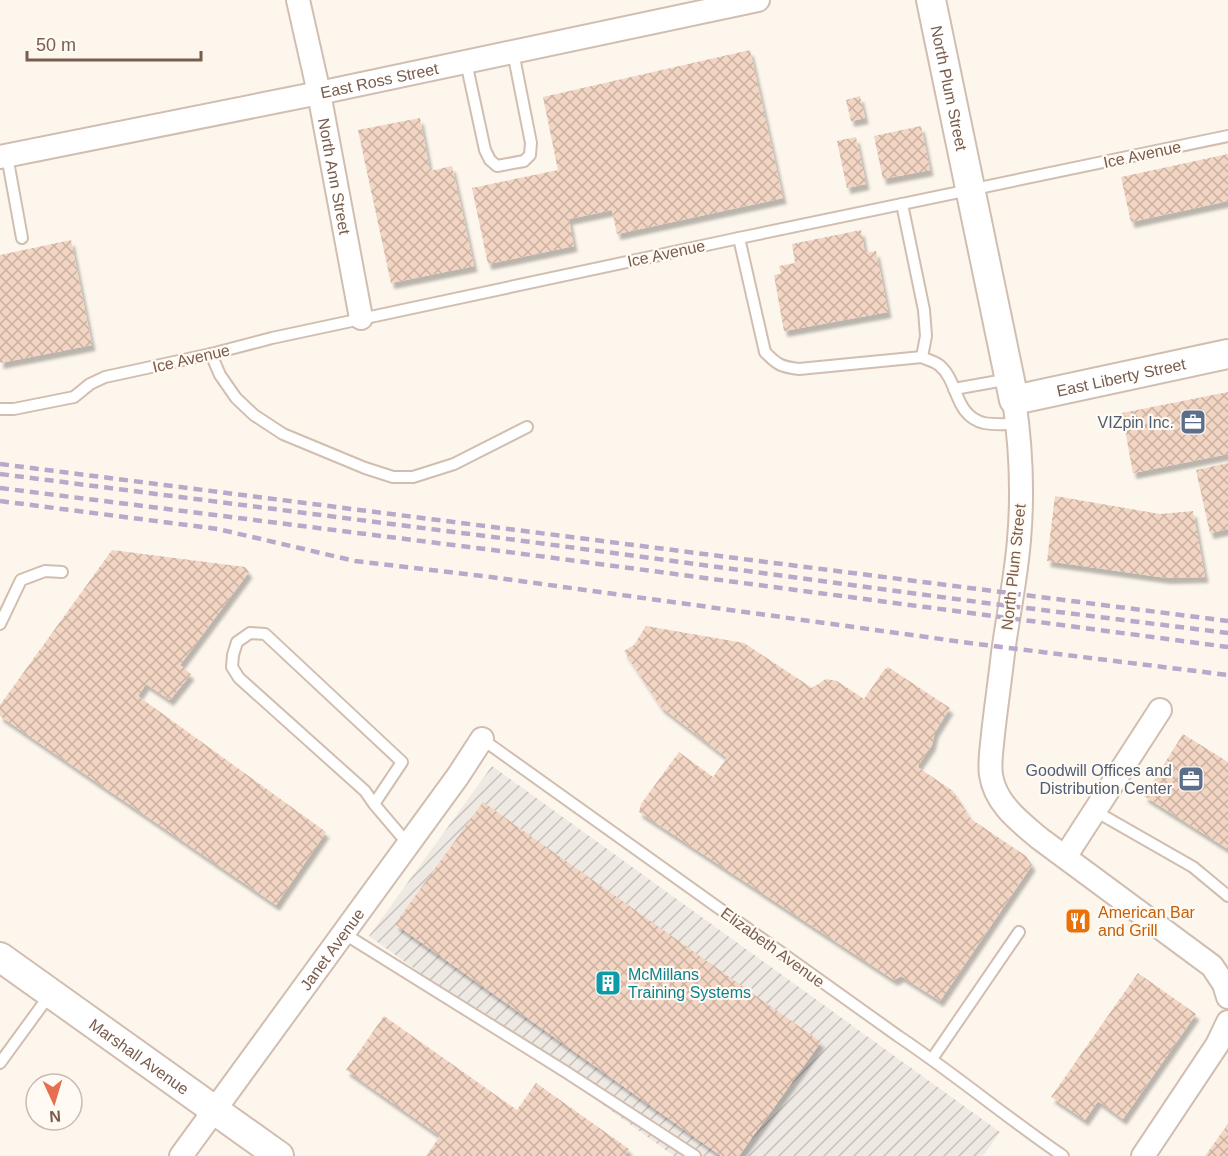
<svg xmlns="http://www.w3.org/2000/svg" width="1228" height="1156" font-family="Helvetica,sans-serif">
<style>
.industrial{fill:url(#industrial-furrows)}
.building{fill:url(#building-cross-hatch);filter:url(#shadow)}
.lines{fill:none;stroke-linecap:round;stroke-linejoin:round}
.service-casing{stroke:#d1beb0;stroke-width:14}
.minor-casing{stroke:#d1beb0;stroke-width:26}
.tertiary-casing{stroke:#d1beb0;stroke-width:32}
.service{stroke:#fff;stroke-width:10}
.minor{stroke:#fff;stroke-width:22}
.tertiary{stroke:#fff;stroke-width:28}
.rail{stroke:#b9a8c9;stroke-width:4.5;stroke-dasharray:9 6;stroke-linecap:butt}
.labels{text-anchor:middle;stroke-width:4.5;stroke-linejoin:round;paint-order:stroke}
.street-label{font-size:16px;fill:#7a5c4d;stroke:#fffaf3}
.service-label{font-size:16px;fill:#4e5e75;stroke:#fffaf3;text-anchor:end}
.food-label{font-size:16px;fill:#c56008;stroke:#fffaf3;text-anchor:start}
.culture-label{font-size:16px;fill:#0d838f;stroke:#fffaf3;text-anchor:start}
</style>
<defs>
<pattern id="industrial-furrows" width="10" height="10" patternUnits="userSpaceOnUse" patternTransform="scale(1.5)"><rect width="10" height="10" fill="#efe9e4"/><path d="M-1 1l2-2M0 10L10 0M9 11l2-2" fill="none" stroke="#c7c0bb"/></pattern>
<pattern id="building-cross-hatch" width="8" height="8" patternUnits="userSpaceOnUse" patternTransform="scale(1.5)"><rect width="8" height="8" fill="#f3d5c3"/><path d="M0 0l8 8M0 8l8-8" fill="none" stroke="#cab0a1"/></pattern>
<filter id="shadow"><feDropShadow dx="3.5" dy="6" stdDeviation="1.5" flood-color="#0004"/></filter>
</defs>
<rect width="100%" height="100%" fill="#fdf6ec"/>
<path class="industrial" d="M492,766L1000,1132L983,1156H674L369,936Z"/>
<g class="building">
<path d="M750,50L783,198L617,234L612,210L569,219L574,246L488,264L472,188L558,170L543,97Z"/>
<path d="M860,96L865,118L851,121L846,100Z"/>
<path d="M420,118L430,171L452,166L474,266L391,283L358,130Z"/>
<path d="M921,126L930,170L883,179L874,136Z"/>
<path d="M856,137L866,184L847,188L837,141Z"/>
<path d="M1228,154V201L1131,222L1121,177Z"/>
<path d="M861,230L865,253L876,251L888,312L784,331L774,275L781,274L779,266L795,263L792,244Z"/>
<path d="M71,240L92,345L0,363V255Z"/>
<path d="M1228,392V454L1133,473L1122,413Z"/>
<path d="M1228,463V529L1210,533L1196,470Z"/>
<path d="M1055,496L1160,514L1193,511L1205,577L1167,578L1047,561Z"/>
<path d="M112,550L245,567L249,572L180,665L191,674L170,700L146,684L138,696L326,832L276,905L0,716V705Z"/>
<path d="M646,626L744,643L812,688L826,679L837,681L864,699L884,670L888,667L950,708L935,732L932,745L919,764V768L953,791L971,819L1026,856L1032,865L940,1001L901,976L894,980L639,812L641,804L679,752L713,777L727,758L661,707L624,651L634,645Z"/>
<path d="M1183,734L1228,762V849L1144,796Z"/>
<path d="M483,802L821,1042L739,1156H721L395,924Z"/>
<path d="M1138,973L1196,1014L1123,1119L1098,1101L1085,1120L1051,1097Z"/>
<path d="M384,1016L517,1110L536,1083L629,1149L625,1156H426L440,1136L346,1070Z"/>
<path d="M1228,1124V1156H1205Z"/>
</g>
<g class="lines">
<g class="service-casing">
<g id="service">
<path d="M466,62L485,150L490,160L497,166L524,161L530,155L531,143L513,52"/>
<path d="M7,156L22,238"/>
<path d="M902,204L924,310L926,336L922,357"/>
<path d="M739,238L765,352C777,365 782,367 799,369L922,357C927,360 934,361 939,365C959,381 954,416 984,423C994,425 1007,424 1017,424"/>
<path d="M211,354L220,375L236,398L254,415L283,434L365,468L393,477H413L454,464L527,427"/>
<path d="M954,389L1010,379"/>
<path d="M0,409H14L74,397L90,384L105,377L211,354L272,338L739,238L1228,136"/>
<path d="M0,624L21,580L45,571L62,572"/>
<path d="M482,739L898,1036C955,1074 1007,1118 1063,1156"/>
<path d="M374,804L402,762L265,634L250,633L237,642L233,655L232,667L239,678L365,791L374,804L408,844"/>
<path d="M1095,811L1193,867L1228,896"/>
<path d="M343,933L566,1072L695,1156"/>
<path d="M932,1059L1019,932"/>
<path d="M0,1063L51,993"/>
</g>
</g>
<g class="minor-casing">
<g id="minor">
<path id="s1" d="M298,0L319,93L361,318"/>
<path id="s2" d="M0,157L319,93L758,0"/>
<path d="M1014,400C1021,446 1023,493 1019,540C1016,578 1008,615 1003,653C1000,680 996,707 993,734C992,747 989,761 991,775C995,803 1019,821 1039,838L1212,966L1224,984L1228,997"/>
<path d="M1065,857L1160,710"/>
<path id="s3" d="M181,1156L458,776L482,739"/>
<path d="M1143,1156L1217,1045L1228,1022"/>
</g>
</g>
<g class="tertiary-casing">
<g id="tertiary">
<path id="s4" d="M931,0L1014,400L1228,354"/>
<path id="s5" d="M0,957L279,1156"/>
</g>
</g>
<use href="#service" class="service"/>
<use href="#minor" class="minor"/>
<use href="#tertiary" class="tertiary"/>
<g class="rail">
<path d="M0,464L1228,621"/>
<path d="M0,474L501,538L986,603L1228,633"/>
<path d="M0,488L493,550L1228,647"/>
<path d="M0,501L218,529L355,561L491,577L977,644L1228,675"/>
</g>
</g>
<defs>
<g id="office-square" transform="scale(1.35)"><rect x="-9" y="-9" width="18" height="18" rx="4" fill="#5c6f8a" stroke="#fffaf3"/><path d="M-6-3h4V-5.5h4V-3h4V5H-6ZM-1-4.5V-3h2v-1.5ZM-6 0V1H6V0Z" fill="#fff"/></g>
<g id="restaurant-square" transform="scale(1.35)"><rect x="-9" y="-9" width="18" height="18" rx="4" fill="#e8710a" stroke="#fffaf3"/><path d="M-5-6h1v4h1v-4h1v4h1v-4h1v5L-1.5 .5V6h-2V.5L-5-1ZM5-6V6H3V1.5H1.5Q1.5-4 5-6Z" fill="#fff"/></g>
<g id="building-square" transform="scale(1.35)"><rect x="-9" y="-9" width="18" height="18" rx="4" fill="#0f9aa8" stroke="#fffaf3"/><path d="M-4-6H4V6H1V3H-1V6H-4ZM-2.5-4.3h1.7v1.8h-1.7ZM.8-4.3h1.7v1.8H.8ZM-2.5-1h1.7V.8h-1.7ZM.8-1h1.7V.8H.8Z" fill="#fff"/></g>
</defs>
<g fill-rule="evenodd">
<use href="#office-square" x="1193" y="422"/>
<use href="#office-square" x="1191" y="779"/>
<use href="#restaurant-square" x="1078" y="921"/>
<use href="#building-square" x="608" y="983"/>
</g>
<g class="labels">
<g class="street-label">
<text dy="6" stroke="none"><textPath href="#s2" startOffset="387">East Ross Street</textPath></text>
<text dy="6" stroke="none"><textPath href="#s4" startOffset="90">North Plum Street</textPath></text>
<text transform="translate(1142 154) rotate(-12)" y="6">Ice Avenue</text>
<text dy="6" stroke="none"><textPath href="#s1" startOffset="180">North Ann Street</textPath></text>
<text transform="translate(666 253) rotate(-12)" y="6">Ice Avenue</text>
<text transform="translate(191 358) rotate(-13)" y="6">Ice Avenue</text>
<text dy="6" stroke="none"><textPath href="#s4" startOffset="518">East Liberty Street</textPath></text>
<text transform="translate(1013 567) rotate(-84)" y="6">North Plum Street</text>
<text transform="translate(773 947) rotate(36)" y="6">Elizabeth Avenue</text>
<text dy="6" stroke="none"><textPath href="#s3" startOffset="256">Janet Avenue</textPath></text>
<text dy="6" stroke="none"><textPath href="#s5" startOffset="171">Marshall Avenue</textPath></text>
</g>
<g class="service-label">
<text x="1174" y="428">VIZpin Inc.</text>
<text x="1172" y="776">Goodwill Offices and<tspan x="1172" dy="18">Distribution Center</tspan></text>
</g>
<g class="food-label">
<text x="1098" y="918">American Bar<tspan x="1098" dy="18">and Grill</tspan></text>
</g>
<g class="culture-label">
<text x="628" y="980">McMillans<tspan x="628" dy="18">Training Systems</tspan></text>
</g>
</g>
<g transform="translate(54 1102) rotate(176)"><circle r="28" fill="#fffaf3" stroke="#cabbb1" stroke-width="1.5"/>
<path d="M0-4.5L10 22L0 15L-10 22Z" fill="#e76f51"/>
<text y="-9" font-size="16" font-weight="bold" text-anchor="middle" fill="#7a5c4d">N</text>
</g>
<path d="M27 51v9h174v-9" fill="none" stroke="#7a5c4d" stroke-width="3"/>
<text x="36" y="51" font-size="18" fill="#7a5c4d" stroke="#fffaf3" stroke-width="4.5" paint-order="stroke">50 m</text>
</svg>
